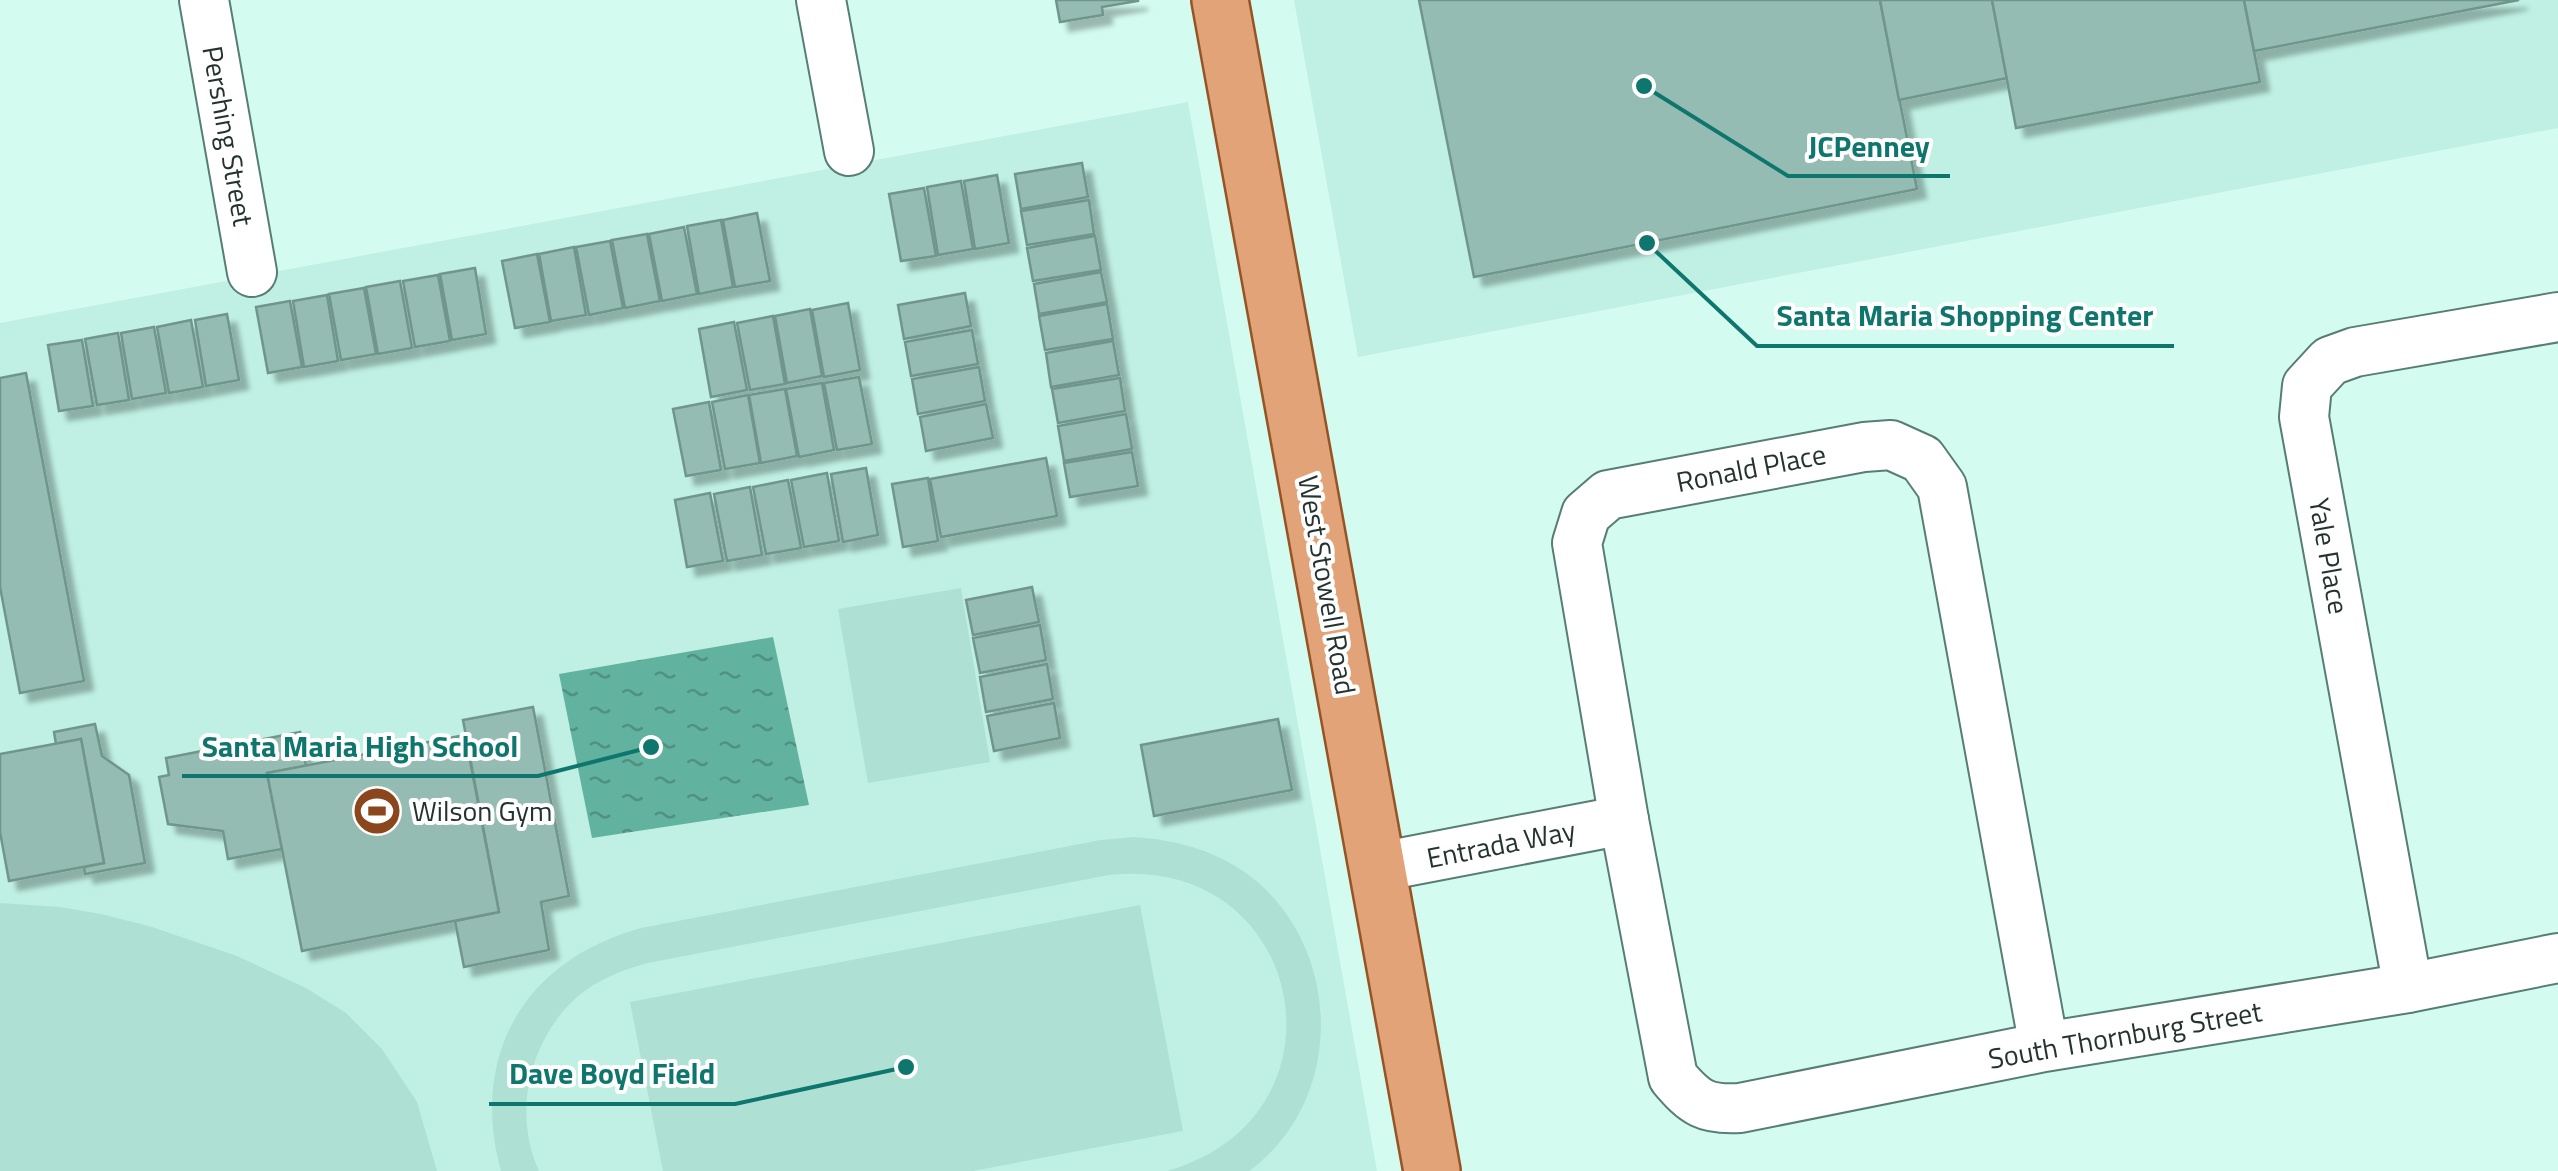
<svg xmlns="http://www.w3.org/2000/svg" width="2558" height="1171" font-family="'Titillium Web',sans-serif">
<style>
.built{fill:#bff0e3}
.green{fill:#aee1d4}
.water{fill:url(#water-ripples)}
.building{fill:#95bcb2;stroke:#70968c;stroke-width:2.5;filter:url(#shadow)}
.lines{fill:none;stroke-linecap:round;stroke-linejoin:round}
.minor-casing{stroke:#587d74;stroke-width:52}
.major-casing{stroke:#945424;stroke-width:60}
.minor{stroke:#fff;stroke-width:48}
.major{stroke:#e3a378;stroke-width:55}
.labels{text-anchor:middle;stroke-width:8;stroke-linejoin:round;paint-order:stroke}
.street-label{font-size:28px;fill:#24332f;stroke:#fefefe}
.poi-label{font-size:28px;fill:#24332f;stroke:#fefefe;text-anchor:start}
.leader{fill:none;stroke:#0f766e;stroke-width:4}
.callout-dot{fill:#0f766e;stroke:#fefefe;stroke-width:4}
.callout-label{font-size:30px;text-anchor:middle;font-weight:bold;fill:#0f766e;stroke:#fefefe;stroke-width:8;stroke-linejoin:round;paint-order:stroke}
</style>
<defs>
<pattern id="water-ripples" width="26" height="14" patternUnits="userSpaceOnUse" patternTransform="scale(2.5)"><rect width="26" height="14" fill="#62b2a0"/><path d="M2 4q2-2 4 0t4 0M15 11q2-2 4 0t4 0" fill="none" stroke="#519183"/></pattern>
<filter id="shadow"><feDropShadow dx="9" dy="9" stdDeviation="2.5" flood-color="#0004"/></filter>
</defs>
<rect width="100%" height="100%" fill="#d3fbf0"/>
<g class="built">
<path d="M1294,0H2558V128L1358,357Z"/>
<path d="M1188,102L1377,1171H0V323Z"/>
</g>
<g class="green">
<path d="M961,588L990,762L868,783L838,609Z"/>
<path d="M1134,837C1178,840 1219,851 1254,879C1344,953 1344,1102 1249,1171H1167C1358,1117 1306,853 1109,875L648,963C622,970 598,979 577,997C530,1039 512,1113 539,1171H501C469,1054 525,960 641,928L1101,840Z"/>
<path d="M0,903L60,907L101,914L149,926L237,956L306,988L346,1013L382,1049L417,1102L437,1171H0Z"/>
<path d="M1140,905L1183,1131L973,1171H663L630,1002Z"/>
</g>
<path class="water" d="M773,637L809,805L592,838L559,674Z"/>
<g class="building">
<path d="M1056,0H1138V1L1102,7L1103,15L1060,22Z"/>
<path d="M1419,0H1880L1917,189L1474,277Z"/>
<path d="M1880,0H1992L2007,78L1899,100Z"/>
<path d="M1992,0H2244L2260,82L2016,128Z"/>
<path d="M2244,0H2519L2254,51Z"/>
<path d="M1082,163L1088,197L1021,209L1015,174Z"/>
<path d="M997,175L1009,243L975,249L964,181Z"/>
<path d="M961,181L973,249L938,255L927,187Z"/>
<path d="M924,188L936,256L901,261L889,194Z"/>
<path d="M1089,200L1094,234L1027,245L1021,211Z"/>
<path d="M757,213L770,281L735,287L723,220Z"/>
<path d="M721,220L733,287L699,294L687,226Z"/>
<path d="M684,227L697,294L662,301L649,234Z"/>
<path d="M647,234L660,301L625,308L612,240Z"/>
<path d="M1095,236L1101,270L1033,281L1027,248Z"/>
<path d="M610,241L623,308L589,315L576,247Z"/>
<path d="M574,247L586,315L551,321L539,254Z"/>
<path d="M537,254L550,322L515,328L502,261Z"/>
<path d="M475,268L486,334L452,340L440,274Z"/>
<path d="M1101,272L1107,302L1039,314L1034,284Z"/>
<path d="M438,275L450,341L415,347L403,281Z"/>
<path d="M400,281L412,348L378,354L366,287Z"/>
<path d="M364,288L376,354L341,360L329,294Z"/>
<path d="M965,293L971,326L904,339L898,305Z"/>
<path d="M327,295L338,361L304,367L293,301Z"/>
<path d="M290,301L302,367L268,373L256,307Z"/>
<path d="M848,303L860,370L824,377L812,310Z"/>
<path d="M1107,304L1113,339L1045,350L1039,316Z"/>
<path d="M810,309L822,376L787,383L775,316Z"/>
<path d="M227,314L239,380L206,386L195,320Z"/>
<path d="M773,316L785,384L750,390L737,323Z"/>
<path d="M191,320L203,387L169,393L157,327Z"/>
<path d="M734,322L747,390L711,397L699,329Z"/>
<path d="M154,327L166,393L132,399L121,333Z"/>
<path d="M972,330L978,364L911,376L905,342Z"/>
<path d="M118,333L129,400L97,405L85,339Z"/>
<path d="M82,340L93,406L59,411L48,345Z"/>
<path d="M1113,341L1119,375L1051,387L1046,353Z"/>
<path d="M979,367L985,401L918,414L912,379Z"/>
<path d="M26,373L84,681L20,693L0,587V378Z"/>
<path d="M859,377L872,444L837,450L824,383Z"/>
<path d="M1120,378L1125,411L1058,423L1052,389Z"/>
<path d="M822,383L834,450L799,457L786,389Z"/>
<path d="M785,389L797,456L761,463L749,395Z"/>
<path d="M748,395L760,463L725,469L712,402Z"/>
<path d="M709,402L721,470L686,476L673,409Z"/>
<path d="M986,404L993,438L926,451L920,417Z"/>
<path d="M1126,414L1132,449L1064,461L1058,426Z"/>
<path d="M1132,452L1138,486L1070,497L1064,463Z"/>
<path d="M1046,458L1057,516L941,537L930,479Z"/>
<path d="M866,468L878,535L843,542L831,474Z"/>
<path d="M827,473L839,541L804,547L791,480Z"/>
<path d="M928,478L938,541L903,547L892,484Z"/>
<path d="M788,480L801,548L766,554L753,487Z"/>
<path d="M750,487L762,555L727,561L714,494Z"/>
<path d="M710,493L723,561L687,567L675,500Z"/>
<path d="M1032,587L1039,622L973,635L966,600Z"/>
<path d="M1040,625L1046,660L980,673L973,638Z"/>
<path d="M1047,664L1053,699L986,712L980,677Z"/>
<path d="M1054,703L1060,738L994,751L987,716Z"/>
<path d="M533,707L569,896L541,902L549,950L464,967L455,921L499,912L463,720Z"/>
<path d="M1278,719L1292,790L1154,816L1141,745Z"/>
<path d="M95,724L102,756L129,775L145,863L85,874L84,867L104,863L81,739L56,744L54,732Z"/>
<path d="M300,732L306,766L267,773L282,849L228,859L223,831L168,824L159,777L169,775L166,758Z"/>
<path d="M465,735L499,912L302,951L267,773Z"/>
<path d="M81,739L104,863L9,881L0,832V754Z"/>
</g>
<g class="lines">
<g class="minor-casing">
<g id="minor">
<path d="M204,0L252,272"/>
<path d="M821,0L849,151"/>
<path d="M1379,867L1624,820"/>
<path d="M2408,988L2304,417L2307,386L2330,361L2355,352L2558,317"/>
<path d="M2044,1047L1942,487L1922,459L1891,445L1864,447L1608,495L1586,514L1577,543L1624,820L1673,1077C1695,1103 1705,1110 1740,1108L2044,1047L2408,988L2558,958"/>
</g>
</g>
<g class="major-casing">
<path id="major" d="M1220,0L1432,1171"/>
</g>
<use href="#minor" class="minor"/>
<use href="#major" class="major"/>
</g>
<defs>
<g id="stadium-disc" transform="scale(2.5)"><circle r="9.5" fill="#8b461d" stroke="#fefefe"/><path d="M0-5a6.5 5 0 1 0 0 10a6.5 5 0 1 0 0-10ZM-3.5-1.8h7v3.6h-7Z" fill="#fff"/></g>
</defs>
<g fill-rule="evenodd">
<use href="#stadium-disc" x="377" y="811"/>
</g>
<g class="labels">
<g class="street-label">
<text transform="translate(228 136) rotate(80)" y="10">Pershing Street</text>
<text transform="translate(1751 468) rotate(-11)" y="10">Ronald Place</text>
<text transform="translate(2329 556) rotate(80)" y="10">Yale Place</text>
<text transform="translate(1327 585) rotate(80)" y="10">West Stowell Road</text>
<text transform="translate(1501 844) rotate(-11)" y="10">Entrada Way</text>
<text transform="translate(2125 1035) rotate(-10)" y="10">South Thornburg Street</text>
</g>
<g class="poi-label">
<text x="412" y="821">Wilson Gym</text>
</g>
</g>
<path class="leader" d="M1644 86L1788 176H1950M1647 243L1757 346H2174M651 747L538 776H182M906 1067L735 1104H489"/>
<g class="callout-dot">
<circle cx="1644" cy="86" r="10"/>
<circle cx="1647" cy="243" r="10"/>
<circle cx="651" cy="747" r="10"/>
<circle cx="906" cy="1067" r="10"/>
</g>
<g class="callout-label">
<text x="1869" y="157">JCPenney</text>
<text x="1965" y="326">Santa Maria Shopping Center</text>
<text x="360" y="757">Santa Maria High School</text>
<text x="612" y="1084">Dave Boyd Field</text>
</g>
</svg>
